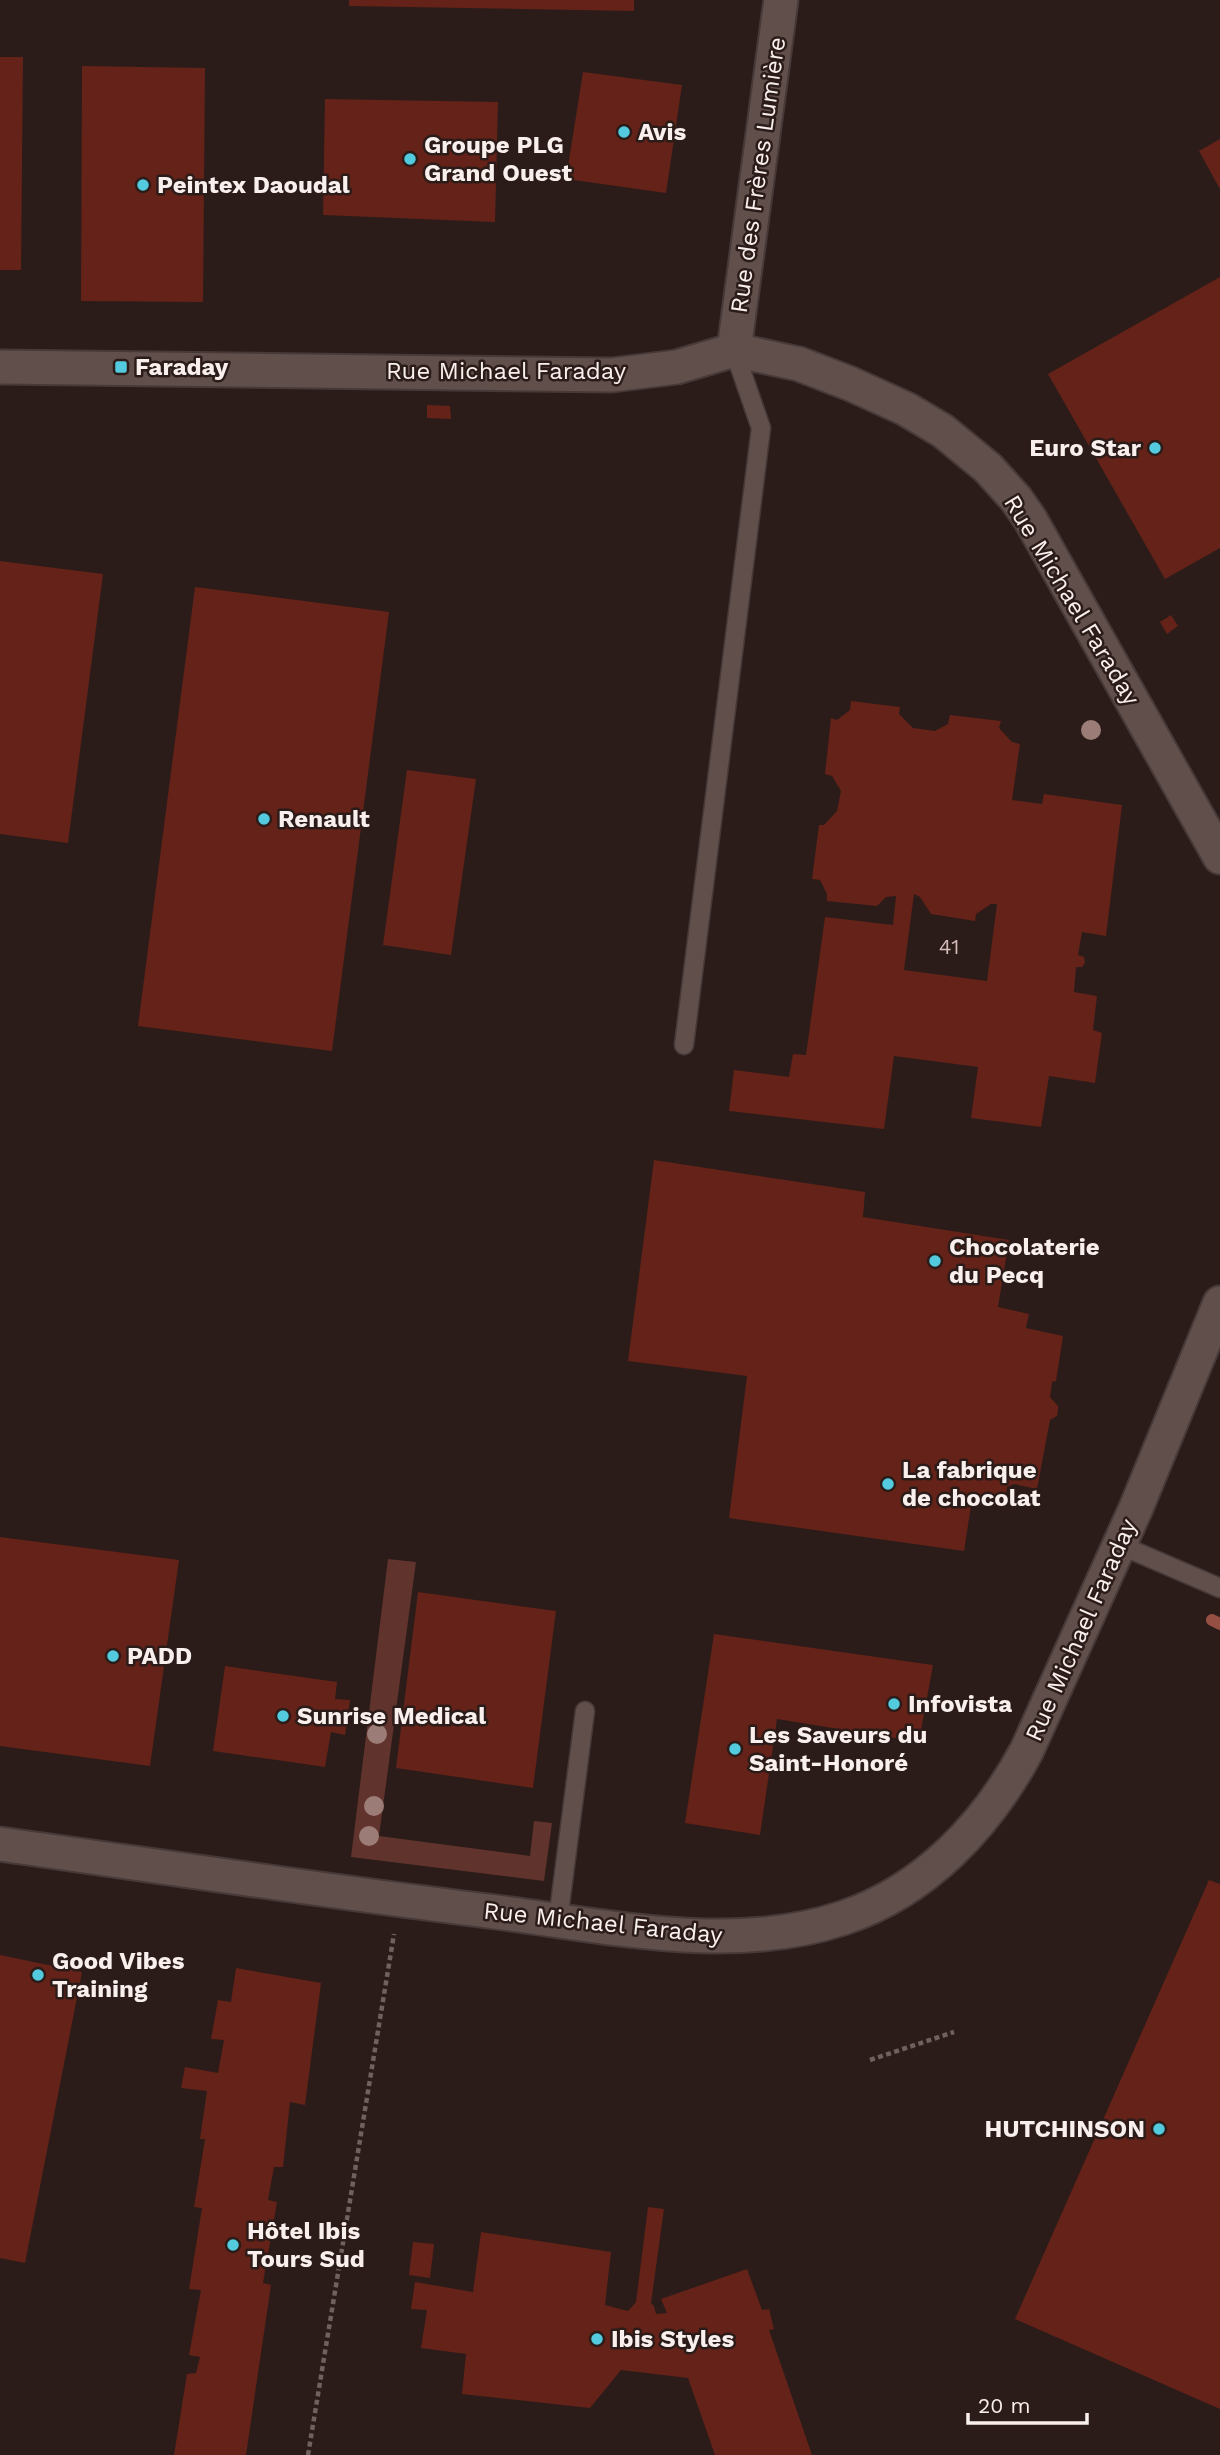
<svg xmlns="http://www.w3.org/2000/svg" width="1220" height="2455" font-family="'Work Sans',sans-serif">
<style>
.green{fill:#60332c}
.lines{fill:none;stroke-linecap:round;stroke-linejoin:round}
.stream{stroke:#964f43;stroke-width:12}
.building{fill:#642218;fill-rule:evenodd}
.lane-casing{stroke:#463938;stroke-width:21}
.street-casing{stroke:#463938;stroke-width:37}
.path{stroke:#6e615e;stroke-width:4.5;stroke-dasharray:5 3.5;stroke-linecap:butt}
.lane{stroke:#604f4b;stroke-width:18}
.street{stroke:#604f4b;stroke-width:33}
.tree{fill:#9b7c76}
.poi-dot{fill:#54cade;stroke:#2b1c19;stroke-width:2.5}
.labels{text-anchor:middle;stroke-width:5;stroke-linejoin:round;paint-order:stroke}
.number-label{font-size:21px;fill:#d4bcb8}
.poi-label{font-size:24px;font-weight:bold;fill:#f9efed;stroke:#2b1c19;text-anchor:start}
.street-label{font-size:24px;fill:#f9efed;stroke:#2b1c19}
</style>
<rect width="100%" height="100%" fill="#2b1c19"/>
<path class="green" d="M388,1559L416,1562L379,1836L530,1856L534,1821L552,1823L544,1881L351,1857Z"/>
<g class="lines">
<path class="stream" d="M1212,1620L1220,1624"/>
</g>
<g class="building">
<path d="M349,0H634V11L349,6Z"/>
<path d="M0,57H23L21,270H0Z"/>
<path d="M82,66L205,68L203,302L81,301Z"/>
<path d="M583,72L682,85L666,193L566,179Z"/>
<path d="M325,99L498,102L495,222L323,215Z"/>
<path d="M1220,139V189L1199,151Z"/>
<path d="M1220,277V548L1165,579L1048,374Z"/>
<path d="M427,405L450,406L451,419L427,418Z"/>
<path d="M0,561L103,574L68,843L0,834Z"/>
<path d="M195,587L389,612L332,1051L138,1026Z"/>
<path d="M1171,615L1178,626L1167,634L1160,622Z"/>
<path d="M851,701L900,707L899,714L913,728L935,731L948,724L950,715L1001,721L999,728L1012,742L1020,744L1012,800L1042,804L1044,794L1122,805L1106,936L1082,932L1078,955L1084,957L1085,963L1082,967H1076L1074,992L1097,996L1093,1030L1102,1033L1095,1083L1049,1076L1041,1127L971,1118L978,1067L894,1056L884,1129L729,1111L734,1070L789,1077L793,1054L806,1055L825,917L893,925L896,896L886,897L877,906L827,901V894L820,880L812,879L819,825H824L837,811L841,791L832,776L825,774L831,718L837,720L850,710ZM914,894L920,897L931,914L975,921L976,914L991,904H997L987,981L904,970Z"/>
<path d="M407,770L476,779L451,955L383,945Z"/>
<path d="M654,1160L865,1192L863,1217L1009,1240L998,1307L1029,1314L1026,1328L1063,1336L1056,1381L1052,1382L1050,1397L1058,1406V1411L1057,1416L1050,1420L1037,1489L1014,1484L1007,1487L1005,1505L972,1500L964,1551L729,1518L747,1376L628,1361Z"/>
<path d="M0,1537L179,1560L150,1766L0,1746Z"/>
<path d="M418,1592L556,1611L533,1788L396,1768Z"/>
<path d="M714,1634L933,1665L919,1742L777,1719L760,1835L685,1823Z"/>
<path d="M225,1666L337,1682L335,1699L350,1700L345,1735L331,1732L325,1767L213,1751Z"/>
<path d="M1209,1880L1220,1884V2409L1015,2319Z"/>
<path d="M0,1955L82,1972L25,2263L0,2258Z"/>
<path d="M236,1968L321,1983L305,2105L290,2102L283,2167H274L268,2200L277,2202L263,2283L271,2285L246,2455H174L187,2374L196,2373L200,2357L189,2355L201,2290L189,2289L202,2208L194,2207L205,2139H200L207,2091L181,2088L185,2067L218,2073L224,2040L211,2039L218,2000L231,2002Z"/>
<path d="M648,2207L664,2209L651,2303L654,2306L656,2314L667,2313L661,2299L747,2269L762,2310L769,2309L774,2329L769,2330L812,2455H715L688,2378L621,2370L590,2408L462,2394L466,2354L421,2348L427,2310L411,2309L415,2282L473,2292L481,2232L611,2252L605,2305L628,2311L636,2302Z"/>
<path d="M413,2242L434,2244L430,2278L409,2275Z"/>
</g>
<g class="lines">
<g class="lane-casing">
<g id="lane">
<path d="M684,1045L761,428L734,350"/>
<path d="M1120,1545L1220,1588"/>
<path d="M558,1920L585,1711"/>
</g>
</g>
<g class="street-casing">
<g id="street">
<path d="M734,350L781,0"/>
<path d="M0,367L612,375L677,367L734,350L799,364L851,384L906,409L943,431L988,468L1016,499L1030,519L1220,857"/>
<path d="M0,1844C165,1867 330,1892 496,1912C608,1926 732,1955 843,1918C925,1891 987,1825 1027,1750L1136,1508L1220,1303"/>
</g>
</g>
<g class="path">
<path d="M870,2060L954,2032"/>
<path d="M308,2455L394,1934"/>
</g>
<use href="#lane" class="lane"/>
<use href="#street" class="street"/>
</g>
<g class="tree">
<circle cx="1091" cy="730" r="10"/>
<circle cx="377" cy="1734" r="10"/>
<circle cx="374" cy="1806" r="10"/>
<circle cx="369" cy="1836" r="10"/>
</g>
<g class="poi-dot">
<circle cx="624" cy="132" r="7"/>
<circle cx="410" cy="159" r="7"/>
<circle cx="143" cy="185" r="7"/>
<rect x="114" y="360" width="14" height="14" rx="3.5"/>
<circle cx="1155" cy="448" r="7"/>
<circle cx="264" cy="819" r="7"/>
<circle cx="935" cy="1261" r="7"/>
<circle cx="888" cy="1484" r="7"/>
<circle cx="113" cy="1656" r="7"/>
<circle cx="894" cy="1704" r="7"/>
<circle cx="283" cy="1716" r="7"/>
<circle cx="735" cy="1749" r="7"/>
<circle cx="38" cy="1975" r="7"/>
<circle cx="1159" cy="2129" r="7"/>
<circle cx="233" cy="2245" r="7"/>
<circle cx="597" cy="2339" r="7"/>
</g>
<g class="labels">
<g class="number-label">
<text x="949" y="954">41</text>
</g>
<g class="poi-label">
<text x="638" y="140">Avis</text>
<text x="424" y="153">Groupe PLG<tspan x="424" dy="28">Grand Ouest</tspan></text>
<text x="157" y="193">Peintex Daoudal</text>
<text x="135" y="375">Faraday</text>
<text x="1141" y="456" text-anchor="end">Euro Star</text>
<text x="278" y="827">Renault</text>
<text x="949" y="1255">Chocolaterie<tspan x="949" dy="28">du Pecq</tspan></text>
<text x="902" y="1478">La fabrique<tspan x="902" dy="28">de chocolat</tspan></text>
<text x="127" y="1664">PADD</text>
<text x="908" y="1712">Infovista</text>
<text x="297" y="1724">Sunrise Medical</text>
<text x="749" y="1743">Les Saveurs du<tspan x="749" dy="28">Saint-Honoré</tspan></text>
<text x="52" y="1969">Good Vibes<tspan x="52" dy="28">Training</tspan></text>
<text x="1145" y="2137" text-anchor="end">HUTCHINSON</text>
<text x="247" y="2239">Hôtel Ibis<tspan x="247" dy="28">Tours Sud</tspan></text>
<text x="611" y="2347">Ibis Styles</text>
</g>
<g class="street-label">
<text transform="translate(758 175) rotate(-82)" y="8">Rue des Frères Lumière</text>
<text x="506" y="379">Rue Michael Faraday</text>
<text transform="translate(1072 600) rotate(59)" y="8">Rue Michael Faraday</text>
<text transform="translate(1081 1630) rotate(-66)" y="8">Rue Michael Faraday</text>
<text transform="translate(603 1923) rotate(6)" y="8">Rue Michael Faraday</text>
</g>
</g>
<path d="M968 2413v10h119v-10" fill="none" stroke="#f9efed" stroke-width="3.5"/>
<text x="978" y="2413" font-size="21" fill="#f9efed" stroke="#2b1c19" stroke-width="5" paint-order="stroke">20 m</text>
</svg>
